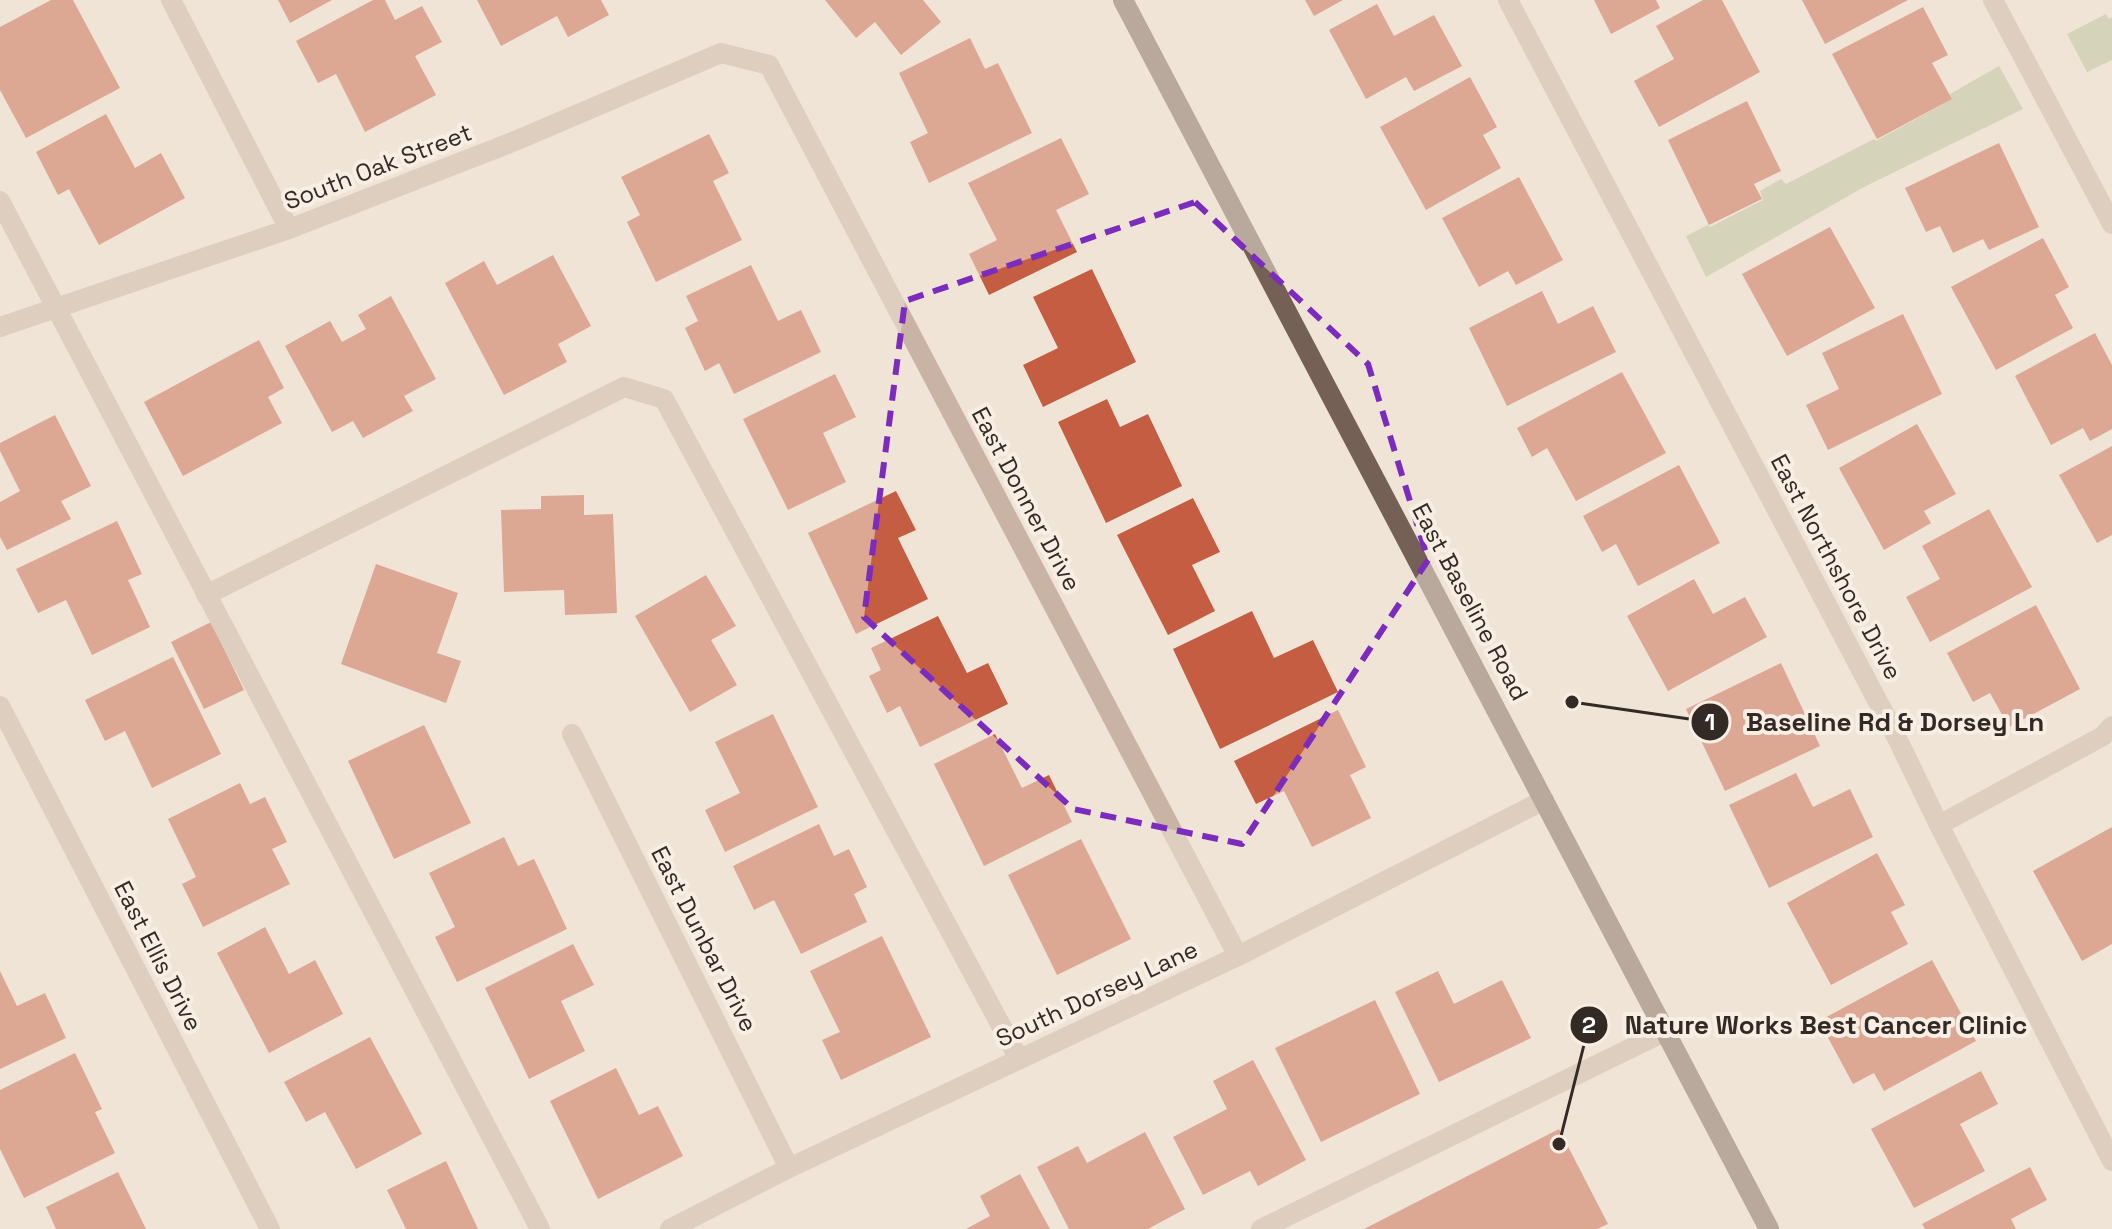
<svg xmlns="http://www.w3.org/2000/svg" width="2112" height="1229" font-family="'Space Grotesk',sans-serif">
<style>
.green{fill:#b3be98}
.building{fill:#c45d42}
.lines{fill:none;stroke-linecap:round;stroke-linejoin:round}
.lane{stroke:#c8b3a4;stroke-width:20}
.street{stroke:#c8b3a4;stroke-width:20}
.primary{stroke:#756056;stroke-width:20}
.marked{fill:none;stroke:#7b2cbf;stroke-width:6;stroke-dasharray:16 10;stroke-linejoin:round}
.labels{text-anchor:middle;stroke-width:8;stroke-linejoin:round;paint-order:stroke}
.street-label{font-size:24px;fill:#332925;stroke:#f8eee3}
.leader{fill:none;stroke:#332925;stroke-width:3}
.callout-dot{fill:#332925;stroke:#f8eee3;stroke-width:3}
.mark-label{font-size:24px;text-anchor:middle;font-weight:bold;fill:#fff}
.callout-label{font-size:26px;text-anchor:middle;font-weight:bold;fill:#332925;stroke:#f8eee3;stroke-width:8;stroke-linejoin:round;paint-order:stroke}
</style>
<rect width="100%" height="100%" fill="#f0e4d7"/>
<g class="green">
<path d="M2106,14L2109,19L2112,17V60L2087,72L2067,34Z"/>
<path d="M1999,66L2023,109L1864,187L1706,277L1686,236L1708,225L1710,227L1763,200L1760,191L1781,179L1786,184L1874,139L1876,141L1952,99L1950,94Z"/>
</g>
<g class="building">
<path d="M51,0H73L120,88L26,138L0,90V27Z"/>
<path d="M278,0H332L290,23Z"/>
<path d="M373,0H385L395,20L422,6L442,42L415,56L436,95L365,132L336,74L318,83L296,41Z"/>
<path d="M477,0H601L609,15L568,37L557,16L501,46Z"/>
<path d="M825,0H923L941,22L901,55L875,22L856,38Z"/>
<path d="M1305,0H1343L1314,16Z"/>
<path d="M1594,0H1656L1660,8L1611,34Z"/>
<path d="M1703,0H1722L1760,72L1659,127L1634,81L1674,59L1656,26Z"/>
<path d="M1802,0H1908L1825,44Z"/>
<path d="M1377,4L1394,36L1434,15L1462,66L1414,91L1406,77L1366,99L1329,30Z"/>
<path d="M1923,7L1948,55L1932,63L1952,99L1877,139L1832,54Z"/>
<path d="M970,38L985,69L998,63L1032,133L929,183L910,142L928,133L899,73Z"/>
<path d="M1470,77L1497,127L1483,135L1501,168L1426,210L1380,127Z"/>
<path d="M1747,101L1781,171L1754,184L1762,199L1709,225L1668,140Z"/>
<path d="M106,114L135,168L161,153L185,198L99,245L69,189L58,195L36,152Z"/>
<path d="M709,134L729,173L713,181L742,240L656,282L627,222L640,215L621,177Z"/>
<path d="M1061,138L1089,194L1056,210L1077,252L989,295L969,254L997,240L968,183Z"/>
<path d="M1999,143L2039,227L1989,250L1983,239L1953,253L1940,226L1926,232L1905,188Z"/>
<path d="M1519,177L1563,260L1516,285L1508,271L1479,287L1442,218Z"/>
<path d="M1830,227L1875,308L1787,356L1742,274Z"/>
<path d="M2043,238L2069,287L2055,295L2073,328L1996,370L1951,287Z"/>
<path d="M553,255L591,326L558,344L567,362L504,395L445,283L484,261L497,285Z"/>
<path d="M751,265L778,321L801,310L821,352L734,394L719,363L705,371L685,328L698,321L686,296Z"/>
<path d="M1092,269L1136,362L1043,407L1023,365L1058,348L1033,297Z"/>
<path d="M1542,291L1558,324L1593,306L1616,352L1507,406L1469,328Z"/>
<path d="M391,296L436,379L404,396L413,411L363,438L353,421L332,432L285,346L330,321L342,342L366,329L358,315Z"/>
<path d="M1903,314L1942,394L1828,450L1806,405L1839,389L1822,353Z"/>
<path d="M2095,333L2112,365V429L2090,441L2083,428L2051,445L2015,376Z"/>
<path d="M259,340L284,388L268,397L282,423L183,476L144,402Z"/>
<path d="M1622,372L1666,453L1576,501L1547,448L1532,457L1517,428Z"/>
<path d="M835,374L856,417L823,433L846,482L788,510L743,419Z"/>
<path d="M1107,399L1120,427L1148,414L1182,486L1106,523L1058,422Z"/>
<path d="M55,415L91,486L61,501L71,519L7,550L0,537V502L20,491L0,451V443Z"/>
<path d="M1917,424L1956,494L1924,511L1931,523L1884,550L1839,468Z"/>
<path d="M2112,446V535L2097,543L2059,475Z"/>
<path d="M1679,465L1720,543L1638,586L1616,544L1602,552L1583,516Z"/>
<path d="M896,491L916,530L898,538L928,599L856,634L808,533Z"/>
<path d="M584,495V515L613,514L617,613L565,615L564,590L504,592L501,510L541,509V496Z"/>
<path d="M1193,498L1220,552L1192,565L1215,611L1168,635L1117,535Z"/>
<path d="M1989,509L2032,587L1930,642L1906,597L1940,579L1922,546Z"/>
<path d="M117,521L142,574L128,580L150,627L92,655L66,600L38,613L16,569Z"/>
<path d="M376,564L458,593L437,653L461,661L446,703L341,664Z"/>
<path d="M706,575L736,626L711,640L737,685L690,712L635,616Z"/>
<path d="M1694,579L1713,614L1745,597L1767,637L1668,691L1627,616Z"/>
<path d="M2036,605L2080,689L2009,727L1990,693L1973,702L1947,653Z"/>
<path d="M1252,611L1274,658L1313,640L1338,692L1220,749L1173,649Z"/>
<path d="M938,616L967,673L988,663L1008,704L920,747L900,706L887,713L869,676L881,670L871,648Z"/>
<path d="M211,622L244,690L204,709L171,642Z"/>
<path d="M173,657L221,754L152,788L125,731L105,741L85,700Z"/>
<path d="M1781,663L1820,746L1725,791L1686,709Z"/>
<path d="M1338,710L1366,767L1350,775L1371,818L1312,847L1284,791L1256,804L1234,761Z"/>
<path d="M773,714L818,807L725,852L705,810L740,793L715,742Z"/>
<path d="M424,725L471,823L394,859L348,761Z"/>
<path d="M995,734L1022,788L1049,775L1072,822L984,866L934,764Z"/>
<path d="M1796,773L1813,807L1850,789L1873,837L1769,888L1729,805Z"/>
<path d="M240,783L250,804L265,797L287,842L272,849L290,884L203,927L182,884L196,877L168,819Z"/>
<path d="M819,824L834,856L849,849L867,887L854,894L867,922L801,954L774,900L754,910L733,866Z"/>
<path d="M2112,827V944L2082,961L2033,871Z"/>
<path d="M504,837L518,866L534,859L567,929L457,982L435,937L455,927L429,873Z"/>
<path d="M1081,839L1131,939L1057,975L1008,875Z"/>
<path d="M1877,853L1905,905L1891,912L1908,944L1831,985L1787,903Z"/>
<path d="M265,927L289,974L315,960L343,1014L269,1053L217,953Z"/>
<path d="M882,936L931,1037L841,1080L822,1040L840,1032L810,971Z"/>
<path d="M573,944L594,985L561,1001L585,1051L529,1079L485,988Z"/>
<path d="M1932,960L1976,1041L1884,1091L1874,1073L1853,1084L1819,1021Z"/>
<path d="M0,971L17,1006L45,993L66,1038L0,1069Z"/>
<path d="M1438,971L1454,1004L1502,980L1531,1038L1439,1082L1395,992Z"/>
<path d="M1375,1000L1420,1094L1321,1142L1275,1048Z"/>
<path d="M370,1037L422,1134L356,1169L325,1112L306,1122L284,1082Z"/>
<path d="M75,1053L102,1109L95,1112L115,1153L24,1198L0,1149V1090Z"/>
<path d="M1253,1060L1306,1160L1258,1186L1250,1171L1203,1195L1173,1137L1227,1109L1213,1081Z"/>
<path d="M616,1068L639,1115L658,1106L683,1156L598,1199L550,1101Z"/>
<path d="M1981,1071L1998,1104L1960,1124L1985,1171L1914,1208L1871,1129Z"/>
<path d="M1559,1129L1608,1224L1597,1229H1364Z"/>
<path d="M1145,1132L1185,1209L1148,1229H1069L1037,1167L1078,1146L1087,1163Z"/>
<path d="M446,1161L478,1229H406L387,1190Z"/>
<path d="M2030,1167L2047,1200L2011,1219L2016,1229H1925L1922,1224Z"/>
<path d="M118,1172L146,1229H56L46,1207Z"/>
<path d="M1020,1174L1050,1229H966L990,1216L980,1196Z"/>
</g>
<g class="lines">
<g class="lane">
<path d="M0,201L540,1229"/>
<path d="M206,595L624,387L664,399L1019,1059"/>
<path d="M1261,1229L1666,1031"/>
</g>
<g class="street">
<path d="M171,0L289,229"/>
<path d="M1508,0L1896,736L1939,825L2112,1161"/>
<path d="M1993,0L2112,224"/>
<path d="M0,327L289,229L515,141L721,53L769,65L1238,956"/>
<path d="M0,706L270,1229"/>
<path d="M572,734L789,1168"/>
<path d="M1939,825L2103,736L2112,726"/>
<path d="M670,1229L789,1168L1238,956L1544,800"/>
</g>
<path class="primary" d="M1123,0L1769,1229"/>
</g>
<path d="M0 0H2112V1229H0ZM1195,202L1368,364L1428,560L1242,844L1073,809L864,617L905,301Z" fill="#f0e4d7" fill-opacity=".55" fill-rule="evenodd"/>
<path class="marked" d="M1195,202L1368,364L1428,560L1242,844L1073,809L864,617L905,301Z"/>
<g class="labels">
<g class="street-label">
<text transform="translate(378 167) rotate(-21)" y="8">South Oak Street</text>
<text transform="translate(1026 499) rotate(62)" y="8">East Donner Drive</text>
<text transform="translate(1836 567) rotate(62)" y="8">East Northshore Drive</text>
<text transform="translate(1470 602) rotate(62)" y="8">East Baseline Road</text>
<text transform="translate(704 939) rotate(63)" y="8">East Dunbar Drive</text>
<text transform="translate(158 956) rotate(63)" y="8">East Ellis Drive</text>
<text transform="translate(1097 994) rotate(-25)" y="8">South Dorsey Lane</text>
</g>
</g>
<path class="leader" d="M1572 702L1710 722M1559 1144L1589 1025"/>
<g class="callout-dot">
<circle cx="1572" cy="702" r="8"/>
<circle cx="1559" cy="1144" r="8"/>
<circle cx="1710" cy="722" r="20"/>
<circle cx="1589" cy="1025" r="20"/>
</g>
<g class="mark-label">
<text x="1710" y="730">1</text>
<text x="1589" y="1033">2</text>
</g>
<g class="callout-label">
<text x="1895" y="731">Baseline Rd &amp; Dorsey Ln</text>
<text x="1826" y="1034">Nature Works Best Cancer Clinic</text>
</g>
</svg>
